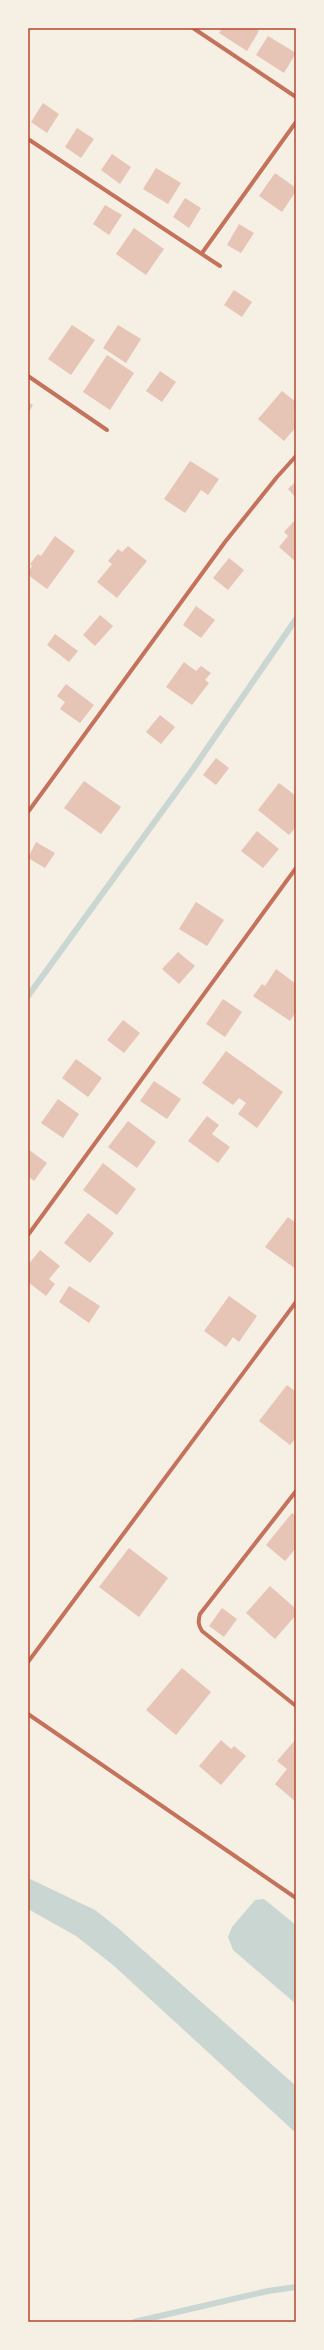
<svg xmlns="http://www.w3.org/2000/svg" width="324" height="2350" font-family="Spectral,serif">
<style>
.water{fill:#c9d6d2}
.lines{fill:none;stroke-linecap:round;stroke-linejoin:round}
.stream{stroke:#c9d6d2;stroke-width:6}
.building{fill:#e6c5b7}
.minor{stroke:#c5725c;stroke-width:4}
.neatline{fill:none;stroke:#b5482f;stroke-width:1.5}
</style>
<rect width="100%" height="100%" fill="#f6efe4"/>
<g class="water">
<path d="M28,1878L95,1910L118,1928L296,2086V2133L113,1965L76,1936L28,1909Z"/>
<path d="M264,1899L296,1925V2004L233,1950L228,1937L232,1927L255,1900Z"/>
</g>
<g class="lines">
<g class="stream">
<path d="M28,996L193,769L296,619"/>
<path d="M134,2322L268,2291L296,2287"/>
</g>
</g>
<g class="building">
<path d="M222,28H254L259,31L247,51L219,33Z"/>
<path d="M268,36L296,53L284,73L256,55Z"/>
<path d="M43,103L59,114L47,133L31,122Z"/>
<path d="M77,128L94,139L81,158L65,147Z"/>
<path d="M112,154L131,167L120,184L101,170Z"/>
<path d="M156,168L181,183L168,204L143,189Z"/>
<path d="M275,173L296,188V191L282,212L259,196Z"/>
<path d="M185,198L201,208L189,228L173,217Z"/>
<path d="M105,205L122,215L109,235L93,224Z"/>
<path d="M239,224L254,233L241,253L227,245Z"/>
<path d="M134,228L164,249L146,275L116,254Z"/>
<path d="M234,290L252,302L242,317L224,305Z"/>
<path d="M72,325L95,340L71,375L48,359Z"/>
<path d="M118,325L141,339L126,363L103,348Z"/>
<path d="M107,355L134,373L110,410L83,392Z"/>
<path d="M160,371L176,382L162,402L146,391Z"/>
<path d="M282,391L296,402L294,416L296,427L284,441L258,419Z"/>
<path d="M28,402L33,405L28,413Z"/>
<path d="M190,461L219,479L208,495L201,490L185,513L164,499Z"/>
<path d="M296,481V498L288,489Z"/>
<path d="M296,519V562L279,547L288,536L284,532Z"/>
<path d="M55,536L75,551L47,589L28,575V572L32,566L30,564L38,554L41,556Z"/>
<path d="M128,546L147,561L117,598L97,582L112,564L108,561L118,549L122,552Z"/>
<path d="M229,558L244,570L228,590L213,578Z"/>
<path d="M196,606L215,620L201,638L183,625Z"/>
<path d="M100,615L113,626L95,646L83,635Z"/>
<path d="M55,634L78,651L69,662L47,645Z"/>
<path d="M184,662L196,671L201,666L211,673L205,680L209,683L192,705L166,687Z"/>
<path d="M66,684L94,705L80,723L60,709L65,702L57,696Z"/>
<path d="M160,715L175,727L161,744L146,732Z"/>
<path d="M216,758L229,768L216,785L203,775Z"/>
<path d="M84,781L121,807L101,834L64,808Z"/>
<path d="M279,783L296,796V827L289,835L258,810Z"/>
<path d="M257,831L279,849L263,868L241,851Z"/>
<path d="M36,842L55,853L45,868L28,858Z"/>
<path d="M196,902L224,920L207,946L179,929Z"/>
<path d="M178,952L195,966L179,984L162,969Z"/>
<path d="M276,969L296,984V1012L290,1021L253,996L262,984L265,986Z"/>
<path d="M223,999L242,1012L225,1037L206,1024Z"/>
<path d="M123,1020L140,1033L124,1053L107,1040Z"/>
<path d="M226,1051L283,1092L257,1128L238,1114L246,1103L239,1098L233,1105L202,1083Z"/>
<path d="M76,1059L102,1078L88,1097L62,1078Z"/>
<path d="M154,1081L181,1099L167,1119L140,1101Z"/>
<path d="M58,1099L79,1114L63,1138L41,1123Z"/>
<path d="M207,1116L219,1125L212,1134L230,1147L218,1163L188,1141Z"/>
<path d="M128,1121L156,1142L137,1168L108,1147Z"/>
<path d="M28,1149L47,1163L34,1181L28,1176Z"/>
<path d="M103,1163L136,1189L117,1215L83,1190Z"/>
<path d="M88,1213L114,1233L90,1263L64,1243Z"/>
<path d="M288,1217L296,1223V1269L265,1247Z"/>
<path d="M40,1250L60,1266L49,1279L55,1284L46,1296L28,1282V1265Z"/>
<path d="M69,1286L100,1306L89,1323L59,1302Z"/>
<path d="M229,1296L257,1316L239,1342L233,1337L226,1347L204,1331Z"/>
<path d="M287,1385L296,1392V1438L290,1445L259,1421Z"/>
<path d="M292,1513L296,1516V1548L285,1561L266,1545Z"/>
<path d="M129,1548L168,1578L139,1617L99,1587Z"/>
<path d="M270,1586L296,1609V1615L275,1639L246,1613Z"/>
<path d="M222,1608L237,1619L224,1637L209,1626Z"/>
<path d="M182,1668L211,1692L176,1735L146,1710Z"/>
<path d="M296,1739V1802L275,1784L287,1769L277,1761Z"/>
<path d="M221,1740L231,1749L234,1746L246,1756L221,1785L199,1766Z"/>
</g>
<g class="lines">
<g class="minor">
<path d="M193,28L296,97"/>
<path d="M28,139L220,266"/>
<path d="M202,253L296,122"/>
<path d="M28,376L107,430"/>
<path d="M28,812L225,542L277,477L296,456"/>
<path d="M28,1235L296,868"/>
<path d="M296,1491L200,1614C198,1621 198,1625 202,1631L296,1706"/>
<path d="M28,1662L296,1302"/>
<path d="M28,1714L296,1898"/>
</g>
</g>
<rect width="324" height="2350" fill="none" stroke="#f6efe4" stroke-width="58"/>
<rect x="29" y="29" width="266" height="2292" class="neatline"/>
</svg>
